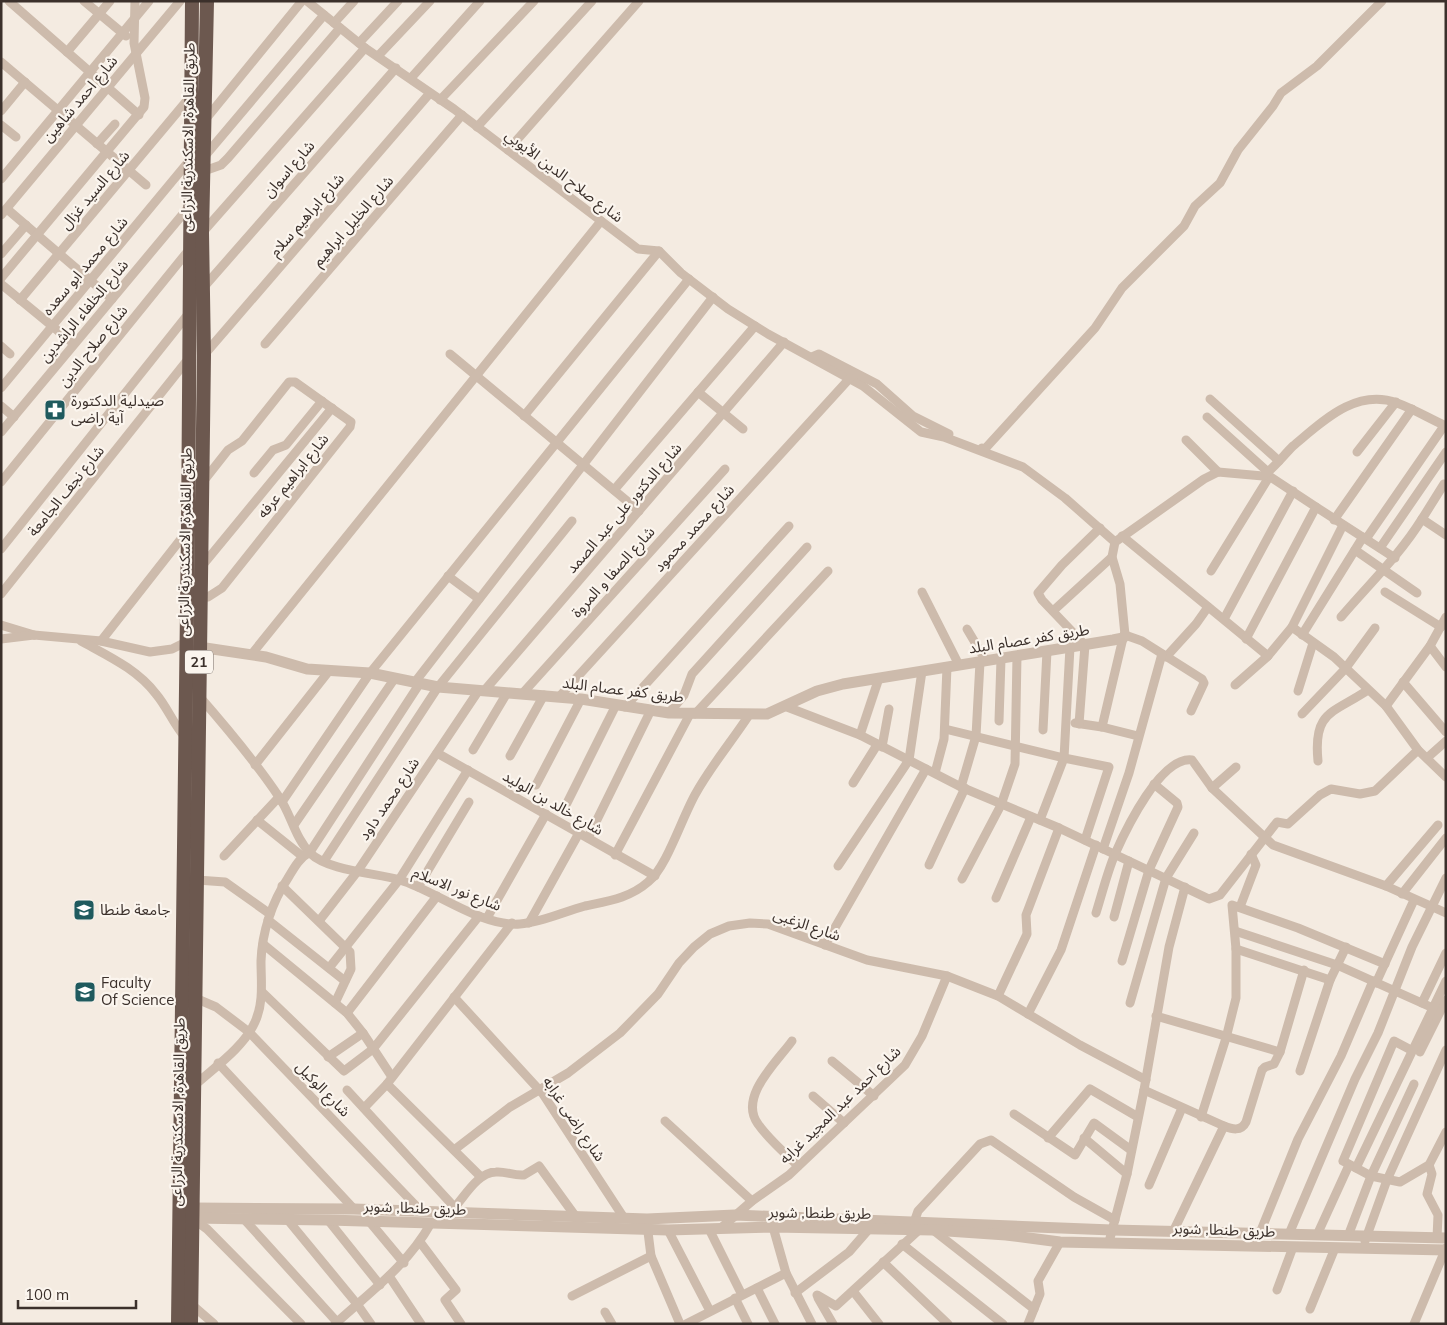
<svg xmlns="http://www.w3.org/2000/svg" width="1447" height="1325" font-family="Mulish,'Noto Sans Arabic',sans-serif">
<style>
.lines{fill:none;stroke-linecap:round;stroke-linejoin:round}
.minor{stroke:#cdbbac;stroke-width:9}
.tertiary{stroke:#cdbbac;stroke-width:11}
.trunk{stroke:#6c584f;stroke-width:14}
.labels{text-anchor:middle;stroke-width:4.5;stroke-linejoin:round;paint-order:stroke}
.shield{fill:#fbf5ee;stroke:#756b66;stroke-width:1}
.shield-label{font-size:14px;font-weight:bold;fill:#3b302b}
.street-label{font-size:15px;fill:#3b302b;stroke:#fbf5ee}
.poi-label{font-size:15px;fill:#3b302b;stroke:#fbf5ee;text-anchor:start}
</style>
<rect width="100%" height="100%" fill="#f4ebe1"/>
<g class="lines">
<g class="minor">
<path d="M9,1L139,115"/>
<path d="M84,1L126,36"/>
<path d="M307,1L365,48L454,109L638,249L659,251L681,273L728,309L768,334L863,386L921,432L944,437L1023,467L1065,498L1115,542"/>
<path d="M334,23L354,1"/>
<path d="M359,43L398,1"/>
<path d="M67,52L110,1"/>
<path d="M378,56L430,1"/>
<path d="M1,62L146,185"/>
<path d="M411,78L480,1"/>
<path d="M440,100L534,1"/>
<path d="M1,111L25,82"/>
<path d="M205,120L302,1"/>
<path d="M1,125L16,137"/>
<path d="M477,127L592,1"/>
<path d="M97,144L115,124"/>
<path d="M508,150L639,1"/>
<path d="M204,157L324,15"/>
<path d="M204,171L221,165L228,158L340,28"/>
<path d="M1,179L149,1"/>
<path d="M7,209L112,299"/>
<path d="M1,215L180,1"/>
<path d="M202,233L365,48"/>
<path d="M1,254L26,225"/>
<path d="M1,278L144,107L145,98L134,43L135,1"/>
<path d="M1,284L74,344"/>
<path d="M203,288L396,68"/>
<path d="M20,300L190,97"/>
<path d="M265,344L462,115"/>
<path d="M1,346L10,354"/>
<path d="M450,354L639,511"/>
<path d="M204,355L430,93"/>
<path d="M812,357L819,354L877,384L913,416L949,434"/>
<path d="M1,388L189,161"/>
<path d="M698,392L743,429"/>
<path d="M1210,399L1279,461"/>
<path d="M1,406L14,417"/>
<path d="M524,416L659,251"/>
<path d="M1207,417L1268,472"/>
<path d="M1,432L188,208"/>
<path d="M1186,440L1218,472"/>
<path d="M982,448L983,451L1095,328L1122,288L1184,226L1195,206L1220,183L1238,150L1273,106L1281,93L1317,66L1382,1"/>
<path d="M1357,452L1396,402"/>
<path d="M254,473L273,450L286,445L322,401"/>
<path d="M1,482L188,251"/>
<path d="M1444,484L1422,519L1446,535"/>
<path d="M614,490L755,326"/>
<path d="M1316,507L1395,558"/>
<path d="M1334,520L1412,409"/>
<path d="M1122,536L1268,656"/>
<path d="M1366,539L1444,426"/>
<path d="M1380,548L1446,452"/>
<path d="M1,549L189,313"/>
<path d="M1355,550L1417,593"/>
<path d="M202,566L332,408"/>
<path d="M1211,571L1269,477"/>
<path d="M448,576L479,599"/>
<path d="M922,592L959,665"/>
<path d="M1385,592L1441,627"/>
<path d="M1,594L189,358"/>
<path d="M200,598L208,597L222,588L350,427L351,422L295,382H289L242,441L228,450L202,483"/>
<path d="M1053,611L1112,557"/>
<path d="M1341,617C1369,584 1399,556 1422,519"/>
<path d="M1224,619L1293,491"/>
<path d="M1,625L34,635"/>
<path d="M1292,627L1334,657L1386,706L1418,750L1446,777"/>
<path d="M967,629L986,661"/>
<path d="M1302,635L1363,537"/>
<path d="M1,639L34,635L101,641L150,652L172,649L186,642"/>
<path d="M1246,639L1316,507L1266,474"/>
<path d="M81,641C108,656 137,669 156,694C167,707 173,723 184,736"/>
<path d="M101,641L188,530"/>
<path d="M1430,646L1446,667"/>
<path d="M251,655L601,221"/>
<path d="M1166,657L1196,624L1208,607"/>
<path d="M415,682L713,297"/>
<path d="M1403,682L1446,732"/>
<path d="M1235,685L1268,656L1292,627L1343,525"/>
<path d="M484,691L784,342"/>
<path d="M1298,691L1313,643"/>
<path d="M522,694L725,469"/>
<path d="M199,696C227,728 255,761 279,797C291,814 295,838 310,853C328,871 376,873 400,880C436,891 481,927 520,924C543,922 563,912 585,906C608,901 630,898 648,882C667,867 682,817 696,793C711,766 732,741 749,715"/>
<path d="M559,697L850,378"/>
<path d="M1386,706L1430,646L1446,617"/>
<path d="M625,707L789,526"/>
<path d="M787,707L860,735L961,787L1059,828L1209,899L1220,895L1277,822L1288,824L1320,795L1331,789L1360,794L1375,791L1418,750"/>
<path d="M1191,711L1204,683L1202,679L1142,641L1125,635L1120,584L1112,557L1115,542L1204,479L1218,472L1263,476C1274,468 1283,456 1293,446C1323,421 1356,388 1397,403C1414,409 1430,419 1446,426"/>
<path d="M669,713L684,695L692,674L807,547"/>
<path d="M695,714L828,571"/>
<path d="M1302,714L1345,669L1375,628"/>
<path d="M999,721L1001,659"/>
<path d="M1075,723L1102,727L1138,736"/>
<path d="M1079,724L1085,645L1042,600L1038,593L1062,565L1100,528"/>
<path d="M1102,727L1123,638"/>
<path d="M945,729L1064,758L1109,767L1085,840"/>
<path d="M1043,730L1047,651"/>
<path d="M860,735L879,678"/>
<path d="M882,747L889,709"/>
<path d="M473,750L507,693"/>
<path d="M437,753L655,876"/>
<path d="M510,756L544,695"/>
<path d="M1427,758L1446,741"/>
<path d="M1318,761C1313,711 1332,714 1368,690"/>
<path d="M255,765L329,671"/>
<path d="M935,773L944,739L947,667"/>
<path d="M853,783L877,745"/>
<path d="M536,785L581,699"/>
<path d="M961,787L976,736L980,662"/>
<path d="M1212,788L1236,767"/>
<path d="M282,802L370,673L689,279"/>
<path d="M567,803L616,705"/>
<path d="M257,820L302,856"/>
<path d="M1040,820L1064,758L1070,647"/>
<path d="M294,825L395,678"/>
<path d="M588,838L650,712"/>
<path d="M1103,849L1129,773L1162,654"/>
<path d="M615,855L690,714"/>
<path d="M224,856L279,797"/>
<path d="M324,861L438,687L572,521"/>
<path d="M929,865L965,788"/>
<path d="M838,866L909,760L922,671"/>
<path d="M962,879L1001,805L1015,764L1017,656"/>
<path d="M197,880L225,882L270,914"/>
<path d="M282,886L350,952L351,969L335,1003"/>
<path d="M1386,886L1438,825"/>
<path d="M418,887L469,802"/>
<path d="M1402,894L1446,838"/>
<path d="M996,898L1031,817"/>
<path d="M1240,907L1256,865L1251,854"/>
<path d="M1096,913C1102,894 1107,873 1115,854C1126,829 1161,756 1192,760L1212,788L1273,845L1386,886L1446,913"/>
<path d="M1114,917L1129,861"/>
<path d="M487,918L546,814"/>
<path d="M268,920L345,981"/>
<path d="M319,921L357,872L479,690"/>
<path d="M529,923L579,833"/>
<path d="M1235,931L1337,965L1433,1008"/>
<path d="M263,944L347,1013L363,1033L392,1077"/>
<path d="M825,945L926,769"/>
<path d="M1236,949L1330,980"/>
<path d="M1122,961L1149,870L1178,807L1177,803L1154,784"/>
<path d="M329,968L399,880L468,770"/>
<path d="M1376,983L1414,900"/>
<path d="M262,992L344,1071L373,1049L479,916"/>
<path d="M998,996L1027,934L1026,915L1059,828"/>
<path d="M454,997L543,1094L624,1218"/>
<path d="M195,998L216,1007L249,1032L421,1211"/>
<path d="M1130,1003L1166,878L1194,833"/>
<path d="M1422,1003L1446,953"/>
<path d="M347,1013L437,896"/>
<path d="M1028,1014L1061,950L1096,845"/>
<path d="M1156,1016L1280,1052"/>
<path d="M792,1041C777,1062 738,1097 758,1124C769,1140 785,1153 798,1166"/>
<path d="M1411,1050L1394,1041L1343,1161L1371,1176L1400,1182L1429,1165L1446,1132"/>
<path d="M1420,1052L1446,1000"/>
<path d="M328,1057L363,1033"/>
<path d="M832,1061L874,1096"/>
<path d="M218,1063L354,1209"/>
<path d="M1300,1071L1330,980L1346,947"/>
<path d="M387,1084L481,1177"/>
<path d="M195,1085C215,1067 244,1047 255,1022C264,1002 261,982 261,961C262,932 272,902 288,878C294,868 299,858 310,852L420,683"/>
<path d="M347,1090L458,1211"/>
<path d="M1144,1090L1224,1126C1232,1129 1241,1132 1246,1122L1262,1070L1265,1067L1274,1064L1280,1052L1304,970"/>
<path d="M813,1096L844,1123"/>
<path d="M364,1108L387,1084L512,923"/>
<path d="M1014,1114L1075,1155L1094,1123L1131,1150"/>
<path d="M1201,1117L1226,1038L1236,998V949L1232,905L1298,928L1385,964"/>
<path d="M665,1121L752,1201"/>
<path d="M1048,1138L1090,1089L1138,1117"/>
<path d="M1084,1138L1127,1174"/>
<path d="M454,1150L510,1107L568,1073L620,1033L658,994L679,963L694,947L710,934L729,926L750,923L768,924L867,960L947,976L998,996L1080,1045L1146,1080"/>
<path d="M1429,1165L1432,1174L1427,1194L1438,1215L1437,1238"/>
<path d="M1356,1168L1446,981"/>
<path d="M1149,1185L1182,1108"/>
<path d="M454,1208C465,1196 478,1172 496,1172C505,1171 514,1176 524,1175L539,1166L576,1217"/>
<path d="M192,1218L207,1229L301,1324"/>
<path d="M243,1218L337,1322"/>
<path d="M287,1219L357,1304L371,1324"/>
<path d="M328,1220L380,1285"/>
<path d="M369,1221L404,1263"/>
<path d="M647,1224L651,1256L680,1324"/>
<path d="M773,1227L786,1273L812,1324"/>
<path d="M721,1228L752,1201L789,1175L905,1065L922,1036L947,976"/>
<path d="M912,1228L918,1211L980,1144L991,1140L1074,1197L1115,1220"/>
<path d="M709,1229L742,1295"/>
<path d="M668,1230L710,1311"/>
<path d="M933,1230L1034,1309"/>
<path d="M1173,1232L1224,1126"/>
<path d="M1260,1233L1298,1139L1341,1056L1373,981"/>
<path d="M1289,1234L1355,1079L1378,1033L1412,947L1446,878"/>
<path d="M1317,1235L1349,1165"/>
<path d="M1348,1236L1371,1176L1414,1084"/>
<path d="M1365,1241L1387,1180L1446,1050"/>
<path d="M420,1242L456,1290L445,1300L461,1324"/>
<path d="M1109,1242L1127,1174L1144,1090L1169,947L1185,887"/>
<path d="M902,1244L1003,1324"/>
<path d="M883,1262L948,1324"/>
<path d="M389,1276L421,1324"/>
<path d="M757,1288L775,1324"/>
<path d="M1277,1290L1293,1247"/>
<path d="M853,1291L879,1324"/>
<path d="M795,1293L849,1252L869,1229"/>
<path d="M817,1295L836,1306L919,1230"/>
<path d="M572,1296L651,1256"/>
<path d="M735,1298L748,1324"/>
<path d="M818,1298L833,1324"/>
<path d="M191,1304L214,1324"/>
<path d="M1310,1309L1335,1248"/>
<path d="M605,1312L612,1324"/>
<path d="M335,1324C370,1292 407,1266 431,1223"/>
<path d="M686,1324L786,1273"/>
<path d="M1028,1324L1040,1294L1038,1281L1060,1242"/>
<path d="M1414,1324L1446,1248"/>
</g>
<g class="tertiary">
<path d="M199,647L266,657L307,669L370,673L438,687L581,699L669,713L767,714L817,691L843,684L1113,640L1123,638L1125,635"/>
<path d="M193,1208L354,1209L647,1219L735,1215L1112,1230L1446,1238"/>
<path d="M192,1218L328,1220L668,1230L773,1227L933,1230L1006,1235L1060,1242L1446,1250"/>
</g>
<g class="trunk">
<path d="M178,1324L188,530L192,1"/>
<path d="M191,1324L204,355L202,233L207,1"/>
</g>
</g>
<defs>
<g id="pharmacy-square" transform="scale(1.125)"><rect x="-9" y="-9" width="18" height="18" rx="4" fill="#1f5a5e" stroke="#fbf5ee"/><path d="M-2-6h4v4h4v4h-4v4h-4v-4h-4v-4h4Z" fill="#fff"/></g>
<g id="university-square" transform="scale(1.125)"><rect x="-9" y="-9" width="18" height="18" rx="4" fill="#1f5a5e" stroke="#fbf5ee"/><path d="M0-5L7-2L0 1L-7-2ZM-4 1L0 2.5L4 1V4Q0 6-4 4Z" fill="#fff"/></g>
</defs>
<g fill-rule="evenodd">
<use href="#pharmacy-square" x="55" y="410"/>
<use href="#university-square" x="84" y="910"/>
<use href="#university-square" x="85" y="992"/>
</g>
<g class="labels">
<rect class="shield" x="185" y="650.5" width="28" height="23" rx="4"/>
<g class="shield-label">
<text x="199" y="667">21</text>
</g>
<g class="street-label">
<text transform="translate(80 99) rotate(-50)" y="5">شارع احمد شاهين</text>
<text transform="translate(188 137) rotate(-89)" y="5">طريق القاهرة, الاسكندرية الزراعى</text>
<text transform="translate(289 169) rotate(-49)" y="5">شارع اسوان</text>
<text transform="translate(564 176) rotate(37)" y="5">شارع صلاح الدين الأيوبي</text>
<text transform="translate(95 190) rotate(-50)" y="5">شارع السيد غزال</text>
<text transform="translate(307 215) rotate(-49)" y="5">شارع ابراهيم سلام</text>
<text transform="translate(353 221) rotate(-49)" y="5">شارع الخليل ابراهيم</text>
<text transform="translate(85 266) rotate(-50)" y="5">شارع محمد ابو سعده</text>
<text transform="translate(84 311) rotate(-50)" y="5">شارع الخلفاء الراشدين</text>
<text transform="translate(93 346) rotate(-51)" y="5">شارع صلاح الدين</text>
<text transform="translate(293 476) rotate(-51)" y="5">شارع ابراهيم عرفه</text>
<text transform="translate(66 491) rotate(-51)" y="5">شارع نجف الجامعة</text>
<text transform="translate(624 508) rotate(-49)" y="5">شارع الدكتور على عبد الصمد</text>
<text transform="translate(694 528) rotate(-48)" y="5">شارع محمد محمود</text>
<text transform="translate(185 542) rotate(-89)" y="5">طريق القاهرة, الاسكندرية الزراعى</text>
<text transform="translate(613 572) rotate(-48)" y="5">شارع الصفا و المروة</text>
<text transform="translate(1029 639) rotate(-9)" y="5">طريق كفر عصام البلد</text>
<text transform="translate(623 690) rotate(7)" y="5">طريق كفر عصام البلد</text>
<text transform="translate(389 799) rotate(-56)" y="5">شارع محمد داود</text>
<text transform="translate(553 803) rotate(30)" y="5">شارع خالد بن الوليد</text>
<text transform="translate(457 889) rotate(22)" y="5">شارع نور الاسلام</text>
<text transform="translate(807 925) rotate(19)" y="5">شارع الزغبى</text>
<text transform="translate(323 1089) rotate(46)" y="5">شارع الوكيل</text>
<text transform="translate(840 1105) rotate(-44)" y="5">شارع احمد عبد المجيد غرابه</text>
<text transform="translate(178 1112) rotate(-89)" y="5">طريق القاهرة, الاسكندرية الزراعى</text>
<text transform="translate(574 1119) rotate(56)" y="5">شارع راضى غرابه</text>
<text transform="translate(415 1208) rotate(2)" y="5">طريق طنطا, شوبر</text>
<text transform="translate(820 1213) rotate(1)" y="5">طريق طنطا, شوبر</text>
<text transform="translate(1224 1230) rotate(2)" y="5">طريق طنطا, شوبر</text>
</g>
<g class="poi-label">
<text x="71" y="406">صيدلية الدكتورة<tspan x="71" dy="17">آية راضى</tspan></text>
<text x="100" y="915">جامعة طنطا</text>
<text x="101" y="988">Faculty<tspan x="101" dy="17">Of Science</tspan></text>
</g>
</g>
<rect width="1447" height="1325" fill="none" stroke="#3b302b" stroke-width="5"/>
<path d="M18 1300v8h118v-8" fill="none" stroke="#3b302b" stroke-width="2.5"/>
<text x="25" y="1300" font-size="15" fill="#3b302b" stroke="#fbf5ee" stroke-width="4" paint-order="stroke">100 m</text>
</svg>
